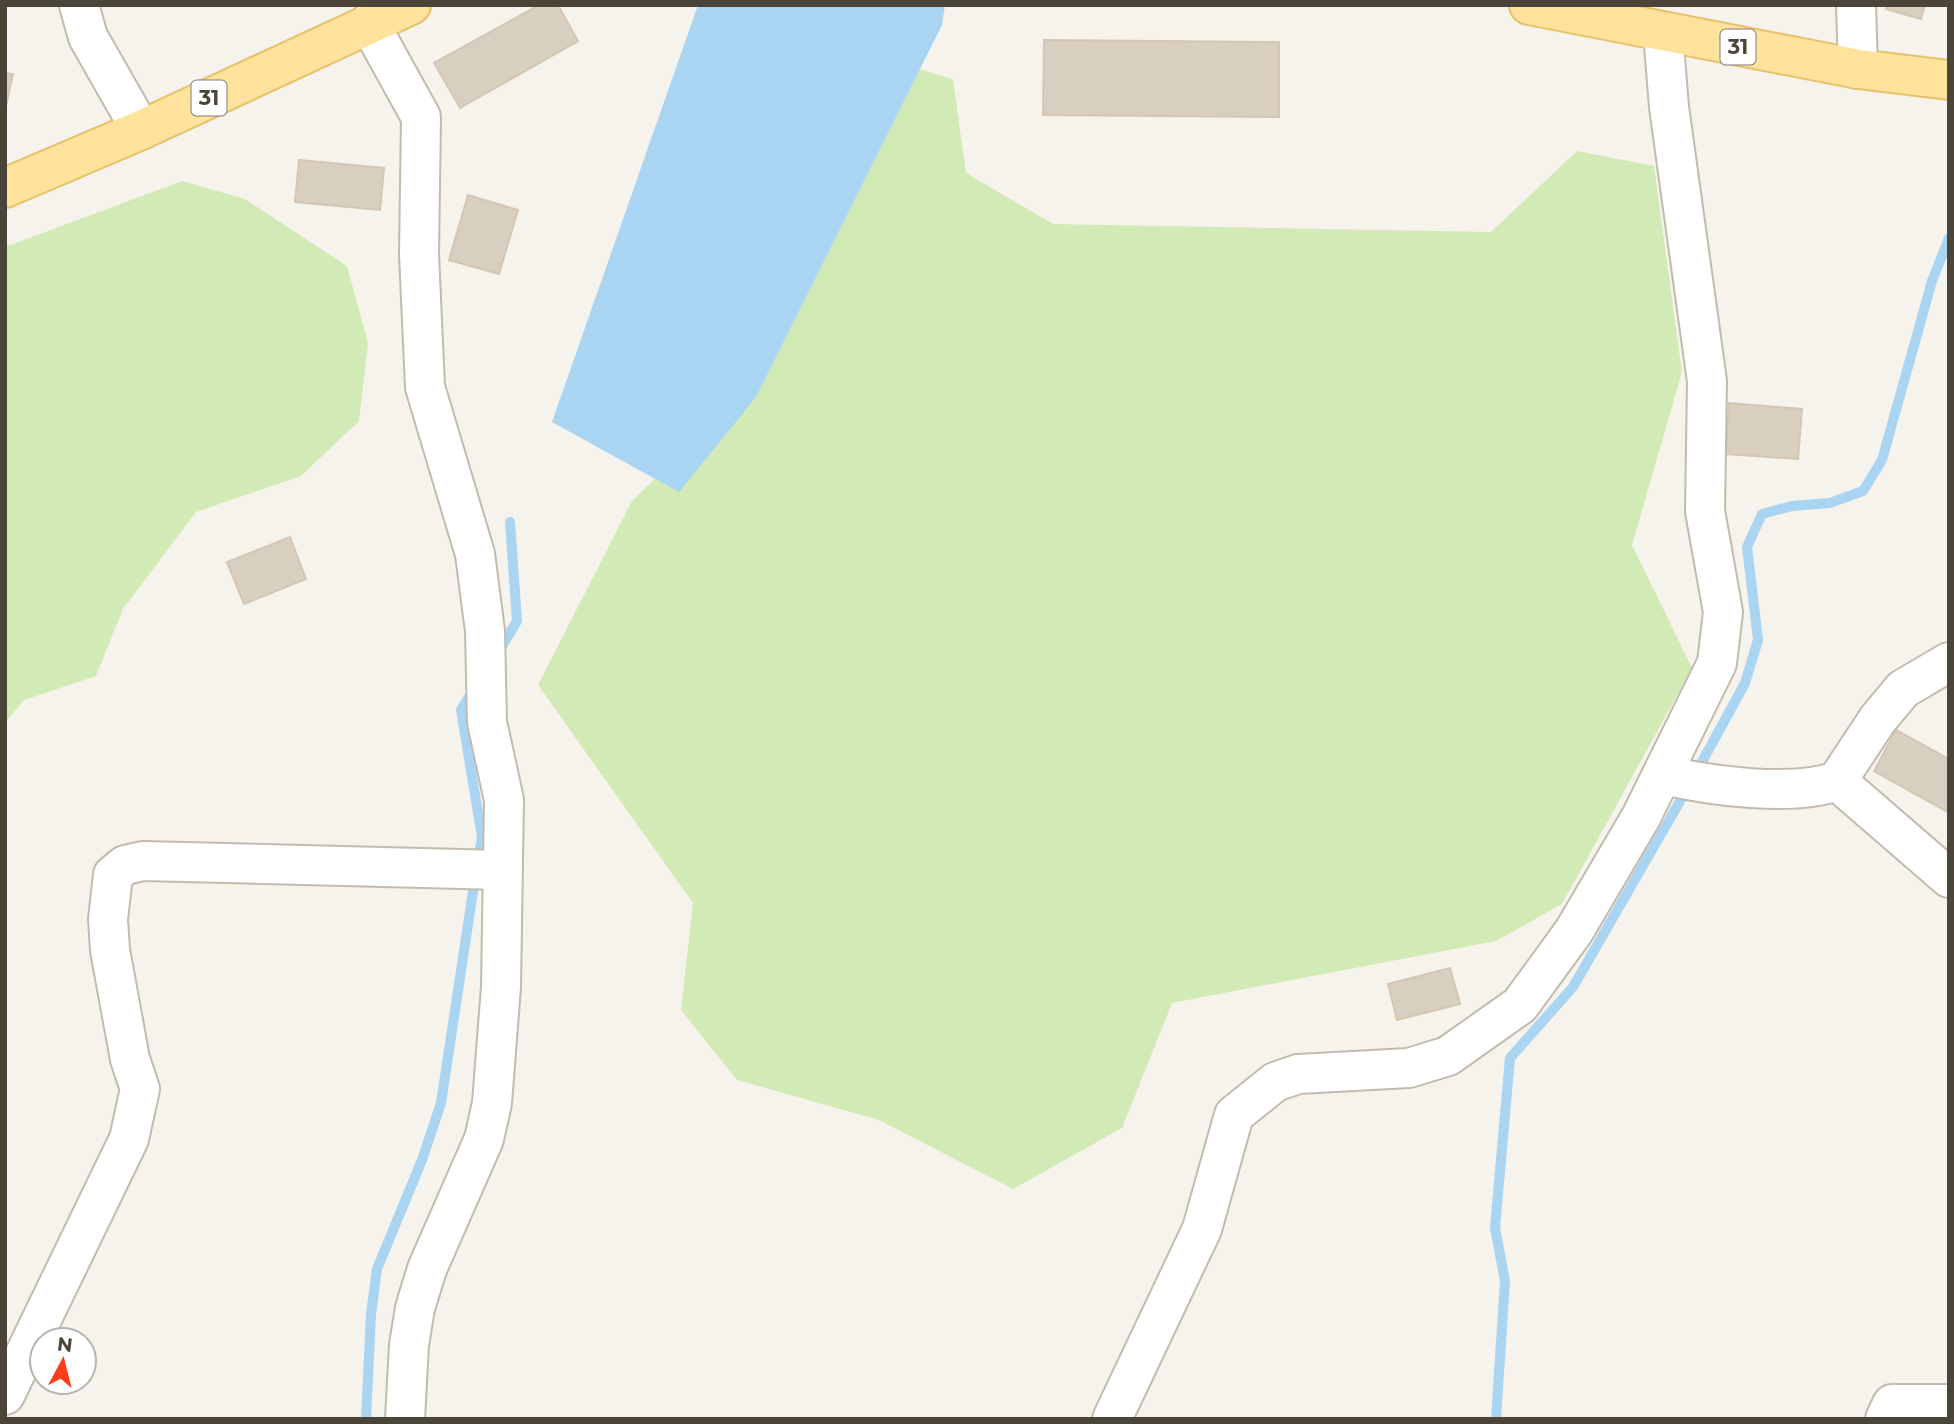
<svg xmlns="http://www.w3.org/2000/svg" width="1954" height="1424" font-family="Montserrat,sans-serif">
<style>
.green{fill:#d2eab5}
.water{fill:#a9d4f2}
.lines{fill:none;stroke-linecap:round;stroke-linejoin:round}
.stream{stroke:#a9d4f2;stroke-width:10}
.building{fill:#d8cfc1;stroke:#d3c7b4;stroke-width:2}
.street-casing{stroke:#c2bbae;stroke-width:42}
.primary-casing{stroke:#e6c16a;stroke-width:42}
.street{stroke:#fff;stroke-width:38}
.primary{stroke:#ffe39c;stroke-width:38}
.labels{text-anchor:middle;stroke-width:6;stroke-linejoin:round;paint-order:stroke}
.shield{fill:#fff;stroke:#817c74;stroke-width:2}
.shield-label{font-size:21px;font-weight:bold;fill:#4b4439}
</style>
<rect width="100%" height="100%" fill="#f6f3ec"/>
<g class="green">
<path d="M915,68L953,79L966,173L1053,224L1491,232L1577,151L1654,166L1682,372L1632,545L1692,668L1562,904L1496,941L1172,1003L1122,1128L1013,1189L879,1120L737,1080L681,1010L693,903L538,685L632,501L737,400Z"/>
<path d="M182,181L245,199L347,266L368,343L359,421L301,476L196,512L123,609L96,676L24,700L5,723V247Z"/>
</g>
<path class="water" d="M698,5H945L942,25L756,397L679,492L552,422Z"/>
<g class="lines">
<g class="stream">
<path d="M498,653L517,621L510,522"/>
<path d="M474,689L461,710L482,837L478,860"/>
<path d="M1696,773L1745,683L1758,640L1747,547L1762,514L1792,506L1830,503L1863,491L1882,460L1932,281L1949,238"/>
<path d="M366,1419L371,1314L377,1269L422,1160L441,1103L475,878"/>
<path d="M1496,1419L1505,1281L1495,1228L1510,1058L1573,987L1687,789"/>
</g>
</g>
<g class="building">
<path d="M539,5H558L578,41L460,108L434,63Z"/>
<path d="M1887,5H1925L1921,19L1886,9Z"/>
<path d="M1044,40L1279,42V117L1043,115Z"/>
<path d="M5,73L13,74L6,106H5Z"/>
<path d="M299,160L384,168L380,210L295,202Z"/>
<path d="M468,195L518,210L499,274L449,260Z"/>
<path d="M1729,403L1802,409L1798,459L1726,454Z"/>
<path d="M290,537L306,579L244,604L227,562Z"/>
<path d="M1896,730L1949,759V805L1946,811L1874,771Z"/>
<path d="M1450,968L1460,1004L1397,1020L1388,984Z"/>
</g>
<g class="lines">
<g class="street-casing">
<g id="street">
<path d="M79,5L88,37L141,130"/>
<path d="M1856,5L1858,69"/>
<path d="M369,23L421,117L419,254L425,387L475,554L485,631L487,722L504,800L501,987L492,1103L484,1139L427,1269L415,1308L409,1345L405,1419"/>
<path d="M1664,775C1711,786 1792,797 1837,781L1878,719L1903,689L1949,662"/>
<path d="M1837,781L1949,878"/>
<path d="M5,1395L129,1139L140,1089L130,1059L110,950L108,919L113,875L125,865L143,861L502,870"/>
<path d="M1112,1419L1202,1229L1234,1115L1275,1082L1298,1074L1409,1068L1448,1056L1520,1005L1574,931L1641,817L1717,663L1723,612L1705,511L1707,381L1669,107L1663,33"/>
<path d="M1885,1419L1892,1404H1949"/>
</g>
</g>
<g class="primary-casing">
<g id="primary">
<path d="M1529,5L1858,69L1949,80"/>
<path d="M5,188L141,130L411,5"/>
</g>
</g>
<use href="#street" class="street"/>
<use href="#primary" class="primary"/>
</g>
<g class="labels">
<g class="shield">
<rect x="1720.5" y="29.5" width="35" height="35" rx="5"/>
<rect x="191.5" y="80.5" width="35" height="35" rx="5"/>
</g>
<g class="shield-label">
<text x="1738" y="54">31</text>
<text x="209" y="105">31</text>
</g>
</g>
<rect width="1954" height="1424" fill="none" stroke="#4b4439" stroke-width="14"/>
<g transform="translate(63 1361) rotate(7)"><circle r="33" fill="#ffffff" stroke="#b7b4b0" stroke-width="2"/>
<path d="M0-5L12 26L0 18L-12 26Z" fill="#fc3f1d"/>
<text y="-10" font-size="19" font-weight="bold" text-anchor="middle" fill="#4b4439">N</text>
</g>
</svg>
